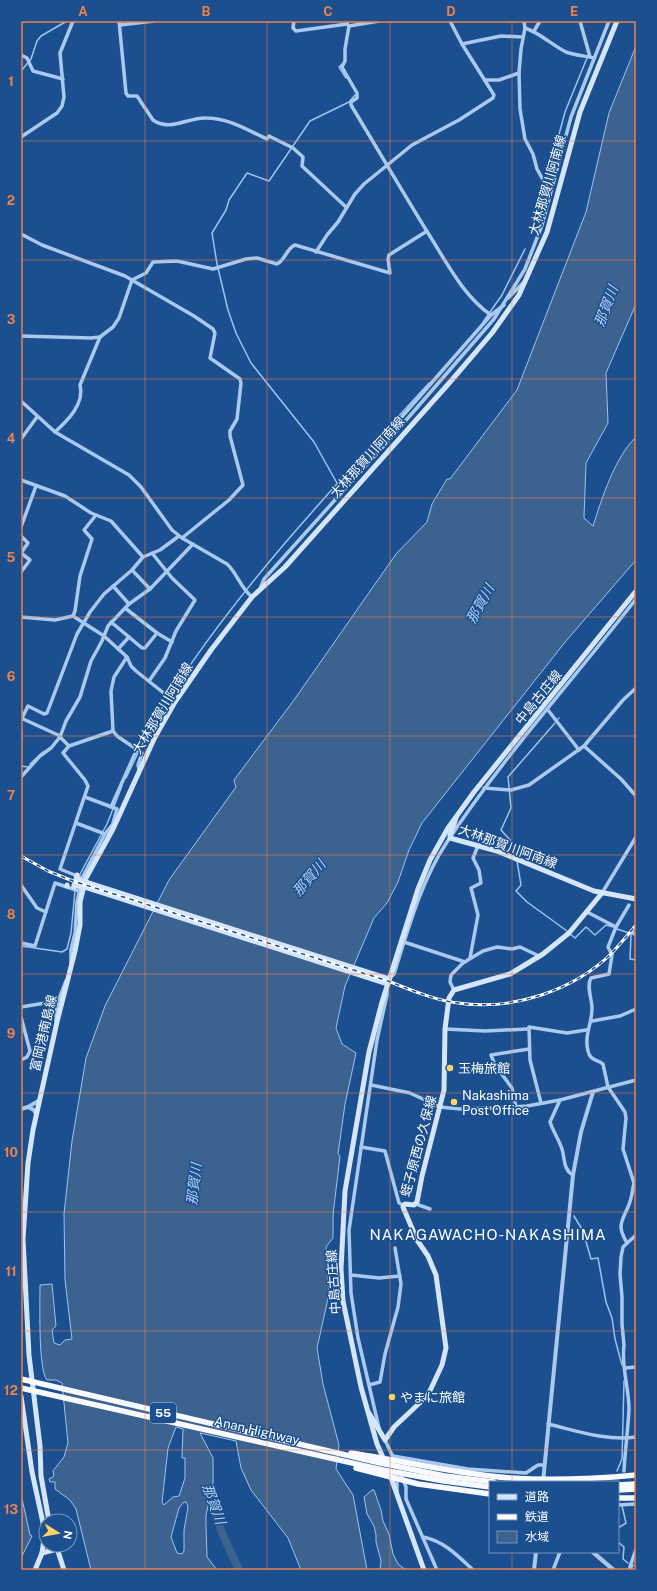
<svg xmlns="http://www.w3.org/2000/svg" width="657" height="1591" font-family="'Public Sans','Noto Sans JP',sans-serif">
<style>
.water{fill:#3c6290;stroke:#9cc4f0;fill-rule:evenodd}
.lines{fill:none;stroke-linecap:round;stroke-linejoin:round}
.stream{stroke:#9cc4f0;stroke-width:1.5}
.river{stroke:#3c6290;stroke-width:8}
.minor{stroke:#a9c9ee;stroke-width:3.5}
.tertiary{stroke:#a9c9ee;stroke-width:4}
.secondary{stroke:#d6e6fa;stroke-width:5}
.trunk{stroke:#f8faff;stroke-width:5.5}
.rail-casing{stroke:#fff;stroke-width:3}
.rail{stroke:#1b4f8f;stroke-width:1.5;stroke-dasharray:4.5;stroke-linecap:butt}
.grid{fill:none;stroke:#ee8249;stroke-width:1;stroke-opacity:0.55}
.poi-dot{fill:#ffd166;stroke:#1b4f8f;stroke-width:1.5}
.labels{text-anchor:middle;stroke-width:3;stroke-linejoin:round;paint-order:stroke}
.shield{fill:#1b4f8f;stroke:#bbcadd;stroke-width:1}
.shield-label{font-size:12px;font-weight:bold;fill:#fff}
.street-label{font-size:13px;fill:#fff;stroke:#1b4f8f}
.poi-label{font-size:13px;fill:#fff;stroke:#1b4f8f;text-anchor:start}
.water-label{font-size:14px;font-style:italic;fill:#b5d3f5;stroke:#1b4f8f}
.quarter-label{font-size:15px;letter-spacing:1px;fill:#fff;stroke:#1b4f8f}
.neatline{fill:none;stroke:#ee8249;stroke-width:1.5}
.grid-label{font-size:13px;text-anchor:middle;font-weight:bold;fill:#ee8249}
</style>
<rect width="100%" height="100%" fill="#1b4f8f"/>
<g class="water">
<path d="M636,46V304L606,373L608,423L586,463L584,518L593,526C602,498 615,457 636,437V560L566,641L422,823L409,850L398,882L387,903L374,918L345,986L336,1028L342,1044L356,1053L345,1104L338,1154L340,1156L333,1215V1238L326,1247L329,1294L317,1348L323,1384L339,1445L336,1469L353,1495L367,1570H301L288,1538L251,1490L241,1468L236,1441L200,1433L213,1458V1483L206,1515V1525L207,1557L217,1570H91L76,1509L70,1500L55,1489V1482H50L49,1479L54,1476L53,1471L64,1457L68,1443L62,1383L56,1380H47C38,1370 40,1302 40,1285L52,1284L56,1326L52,1330L54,1343L60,1345L65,1340L72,1339L65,1280L64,1214L72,1141L86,1058L105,1006L169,880L236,787L234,780L294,700L396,554L427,522L432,504L447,479H450L517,390L586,212L609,113ZM176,1427L183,1429L182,1458H185V1478L179,1496L173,1497L164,1505L162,1502L168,1448ZM184,1502H186L188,1507L184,1530V1551L182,1554L177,1553L171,1537L179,1508Z"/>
<path d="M372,1490H374L381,1510L383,1521L389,1534L393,1554L398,1564L406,1570H380L381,1561L376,1542V1535L374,1526L367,1514L364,1497Z"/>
<path d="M21,1494L30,1535L32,1536L21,1558Z"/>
</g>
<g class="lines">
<g class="stream">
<path d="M342,64L339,67L346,78"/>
<path d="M21,71L31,59L37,41L41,36L67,21"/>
<path d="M537,217L565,112L587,58"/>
<path d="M483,322L502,295L525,249"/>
<path d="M338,485L314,442L251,363L236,333L228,310L217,264L212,233L226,210L229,200L247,173L269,181L310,121L349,102L355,95"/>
<path d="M558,719L559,718"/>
<path d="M30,764L43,752"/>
<path d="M21,766L28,767"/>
<path d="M126,778C138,753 150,727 165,703C239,586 336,485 429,383"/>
<path d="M516,856L511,841L501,830L511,808L508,777L555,723"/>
<path d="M517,861L521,885L516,891L527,902L567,931"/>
<path d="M79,876L107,824L122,786"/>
<path d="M617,929L635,935"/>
<path d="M570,934L575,938L586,927L595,935L606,925L613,927"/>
<path d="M631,935L630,959L636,960"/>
<path d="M21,946L62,952L67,949L71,933L75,891"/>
<path d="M574,1216L583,1231L591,1259L598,1258L606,1302L612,1318L615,1339L622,1365"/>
<path d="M617,1471L622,1459L624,1381"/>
<path d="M618,1528L626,1523L622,1506"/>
<path d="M618,1542L624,1547L623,1559L628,1563"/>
<path d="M595,1552L616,1570"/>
<path d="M631,1570L633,1565"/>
</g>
<path class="river" d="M207,1489L222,1533L239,1570"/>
<g class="minor">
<path d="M119,21L126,93L128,96H137L153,120C170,132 189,117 206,118C229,118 247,130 267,139L269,136L293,148L303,157L302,166L346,207"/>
<path d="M294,21L293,28L296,31L347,24L348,21"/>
<path d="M524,21L525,28L521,49L519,73L520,109L525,139L533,154L537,169L547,187V200"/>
<path d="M580,21L590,57"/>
<path d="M120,25L154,21"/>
<path d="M348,25L349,26L379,21"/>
<path d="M349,26L345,49V61L342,67L357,93V98L351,102V105C377,148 402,191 428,233C446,261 463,296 491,315"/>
<path d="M525,28C540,33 552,45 566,52C574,55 585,56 594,58"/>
<path d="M534,31L540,21"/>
<path d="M462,44L501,36L523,37"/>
<path d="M21,55L27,58L33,71L63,79"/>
<path d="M485,80H499L519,73"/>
<path d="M21,137L57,113L62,106L64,97L60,53L73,21"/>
<path d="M21,234L42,245L125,276L194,316L213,329L215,333L210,358L240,379L241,383L237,419L230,431V436L243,485L229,500L182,538"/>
<path d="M316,252L327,235L338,222L355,194L364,184L412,145L459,120L493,98L494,95L462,44L450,21"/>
<path d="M508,298L525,281"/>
<path d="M21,336L91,338L100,337L113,327L119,318L132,280L146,273L153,262L177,261L213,269L246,259L257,258L277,264C285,260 287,248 295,245L390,273L388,259L389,255L427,231"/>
<path d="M21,401L55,432L129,475L141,487L172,530L182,538L227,564C238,574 239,586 252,597"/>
<path d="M55,432C67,421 85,404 80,385L100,337"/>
<path d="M21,439L37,417"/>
<path d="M388,441L494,319L525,269L542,225L571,117L609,21"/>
<path d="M21,480L65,496L91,513L111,521L143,557"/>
<path d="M21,527L36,486"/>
<path d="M21,536L28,543L21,553L30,560L21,572"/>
<path d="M132,570L150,589"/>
<path d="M113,586L129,604"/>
<path d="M260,589L264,579L388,441L392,428L491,315L504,305"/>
<path d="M125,608L157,633L145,648H142L129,637"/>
<path d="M73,616L75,611L80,576L92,539L84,530L96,515"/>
<path d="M21,617L55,620L73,616L104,636L127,657L131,666L136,671L175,702"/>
<path d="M111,622L129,637L118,649"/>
<path d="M157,633L172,642"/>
<path d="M127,657L114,677L111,691L113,731L117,736L142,753L138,765L139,769"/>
<path d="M149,681L165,658L176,631L195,600L172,578L152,553"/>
<path d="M548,710L579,750"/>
<path d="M21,718L58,735L69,746"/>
<path d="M22,718L28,706L44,714L47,713L77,634L90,612L104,594L132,570L143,557L160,550L179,536"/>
<path d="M584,746L621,779L636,796"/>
<path d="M21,777L40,756L51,748L60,737L66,721L80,697L91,661L102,641L108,626L129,604L150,589L193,544"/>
<path d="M484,788L511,790L529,785L584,746L623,700L636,688"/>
<path d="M85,797L117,809L113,823"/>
<path d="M111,807L137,749"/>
<path d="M76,823L105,834"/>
<path d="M82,878L60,869L88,786L85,780L63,753L69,746L113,731"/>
<path d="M21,885L37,908L46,912"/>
<path d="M602,893L636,837"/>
<path d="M587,912L616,927L608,947L612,955L609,974L591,978C586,986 592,999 592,1008C592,1024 584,1035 588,1051C590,1061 597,1059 603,1064L608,1087L625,1112L626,1118L623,1149L634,1183L633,1188"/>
<path d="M616,927L629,905"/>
<path d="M633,933L636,934"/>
<path d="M404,942L465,962"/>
<path d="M21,943L35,946L55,883L79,891"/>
<path d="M470,958L478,915L471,888L481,883L479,870L473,858L478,846"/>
<path d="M71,963V950L75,933L77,902L82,878L105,834L112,825L116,823"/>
<path d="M391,977L394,974C408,930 421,881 447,842C503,757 573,680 636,599"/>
<path d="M454,990L450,982L451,975L463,963L483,951L497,947L512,949L520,947L539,956"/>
<path d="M21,1007L51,1002L57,1004"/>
<path d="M21,1017L30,1051L27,1057L21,1060"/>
<path d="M56,1021L57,1004L66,981"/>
<path d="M592,1021L620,1016L636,1009"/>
<path d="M445,1029L485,1031L527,1029"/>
<path d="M495,1065L491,1055L529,1049"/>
<path d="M472,1068L495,1065L512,1088L516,1107"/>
<path d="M371,1085L410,1093L440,1107L460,1109L496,1108L527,1106L560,1100L636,1080"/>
<path d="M560,1100L550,1122C553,1131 559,1140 562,1149C565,1158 563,1170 573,1175"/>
<path d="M541,1103L530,1060L529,1027L567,1033L586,1030"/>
<path d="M361,1147L385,1151L399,1203L403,1205"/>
<path d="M416,1204L430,1209"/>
<path d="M627,1243C617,1226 621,1223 628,1207C631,1201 632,1194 633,1188H636"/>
<path d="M351,1275L379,1278L400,1276"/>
<path d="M625,1368L636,1367"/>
<path d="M369,1385L380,1382L385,1354L398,1307L401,1284L395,1248"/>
<path d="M548,1424C577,1431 606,1441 636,1437"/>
<path d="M379,1428L358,1338L351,1293L349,1230L377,1040L387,995V990"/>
<path d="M385,1440L393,1457"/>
<path d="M393,1456L468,1469L526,1473L538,1465H544"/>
<path d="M624,1471C625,1451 628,1430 629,1409C629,1388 621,1366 624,1345L622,1324V1297L620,1274L621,1257L623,1247L636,1235"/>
<path d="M400,1472L406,1487V1499L437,1570"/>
<path d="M397,1493V1477"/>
<path d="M618,1505L636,1504"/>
<path d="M423,1537C444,1541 458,1556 473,1570"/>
<path d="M592,1552L613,1570"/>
<path d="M553,1570L560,1552"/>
<path d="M629,1570L636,1549"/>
</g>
<g class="tertiary">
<path d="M21,1109L28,1107"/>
<path d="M36,1114L34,1110L28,1107L40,1100"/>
<path d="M543,1482L573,1175L581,1132L593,1092"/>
<path d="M534,1570L536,1552"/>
</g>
<g class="secondary">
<path d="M456,818L450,835V838L497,851L594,891L636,899"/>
<path d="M77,875L76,879L389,979"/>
<path d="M67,886V885"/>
<path d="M74,887V885L88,888L388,984"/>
<path d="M21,1396L32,1472L45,1532L42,1553L35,1570"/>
<path d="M369,1413L385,1440L394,1427L428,1395L442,1365L446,1348L436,1275L428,1256L417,1240L403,1207L405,1204L414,1205L417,1202L422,1176L444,1090L445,1029L449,998L454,990L510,974L543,954L569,933L602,893"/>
<path d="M385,1462L377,1444L361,1387L343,1301L341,1269L345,1191L369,1052L382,1002L418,889L430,860L448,828L474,792L636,591"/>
<path d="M390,1475L424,1570"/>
<path d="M49,1521L41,1476L40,1446L29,1355L23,1239L28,1163L33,1130L57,1022L75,951L80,925V902L86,878L113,829L155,737L175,702L211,650L252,597L285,567L451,381L492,333L519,295L547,232L580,112L617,21"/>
<path d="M56,1545L64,1570"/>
<path d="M42,1553L57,1549"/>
</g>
<g class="trunk">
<path d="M21,1379L380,1463L445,1476L494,1482"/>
<path d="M21,1388L383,1470L444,1481L490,1487"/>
<path d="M351,1453C404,1461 457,1474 511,1478C553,1481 594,1479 636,1475"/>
<path d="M356,1468L418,1484L490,1494"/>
<path d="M618,1485L636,1484"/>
<path d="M618,1490L636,1489"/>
<path d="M618,1498H636"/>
</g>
<g class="rail-casing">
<path id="rail" d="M21,856L48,871L73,881L388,981C411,990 434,1000 458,1003C512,1011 573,991 612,953C620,944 628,935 636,925"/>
</g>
<use href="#rail" class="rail"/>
</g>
<path class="grid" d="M145,21V1570M267,21V1570M390,21V1570M512,21V1482M21,141H636M21,260H636M21,379H636M21,498H636M21,617H636M21,736H636M21,855H636M21,974H636M21,1093H636M21,1212H636M21,1331H636M21,1450H636M512,1552V1570"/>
<g class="poi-dot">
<circle cx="450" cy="1068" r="4"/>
<circle cx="454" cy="1102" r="4"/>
<circle cx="392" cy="1397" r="4"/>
</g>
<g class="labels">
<rect class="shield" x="150" y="1403" width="26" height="20" rx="3"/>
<g class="shield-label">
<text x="163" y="1417">55</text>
</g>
<g class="street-label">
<text transform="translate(547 185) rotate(-74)" y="5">大林那賀川阿南線</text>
<text transform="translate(367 457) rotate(-48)" y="5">大林那賀川阿南線</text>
<text transform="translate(538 697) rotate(-51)" y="5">中島古庄線</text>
<text transform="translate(162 708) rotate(-59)" y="5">大林那賀川阿南線</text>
<text transform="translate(508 846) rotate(20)" y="5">大林那賀川阿南線</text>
<text transform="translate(43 1033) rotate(-77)" y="5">富岡港南島線</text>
<text transform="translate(418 1146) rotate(-75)" y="5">蛭子原西の久保線</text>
<text transform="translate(333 1282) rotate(-94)" y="5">中島古庄線</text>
<text transform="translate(257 1430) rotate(13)" y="5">Anan Highway</text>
</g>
<g class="poi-label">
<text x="458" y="1073">玉梅旅館</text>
<text x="462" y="1100">Nakashima<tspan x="462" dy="15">Post Office</tspan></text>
<text x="400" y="1402">やまに旅館</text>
</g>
<g class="water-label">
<text transform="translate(606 306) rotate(-69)" y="5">那賀川</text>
<text transform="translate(480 604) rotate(-61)" y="5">那賀川</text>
<text transform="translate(309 878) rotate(-50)" y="5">那賀川</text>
<text transform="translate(194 1184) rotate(-83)" y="5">那賀川</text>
<text transform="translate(214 1504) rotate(70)" y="5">那賀川</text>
</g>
<g class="quarter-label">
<text x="488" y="1240">NAKAGAWACHO-NAKASHIMA</text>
</g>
</g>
<rect width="657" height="1591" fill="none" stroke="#1b4f8f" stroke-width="44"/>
<rect x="489" y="1481" width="130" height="72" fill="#1b4f8f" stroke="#7695bc"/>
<rect x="497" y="1494" width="20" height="6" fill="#d6e6fa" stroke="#7695bc"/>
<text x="525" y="1501" font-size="12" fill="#ffffff">道路</text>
<rect x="497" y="1514" width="20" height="6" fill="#ffffff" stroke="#7695bc"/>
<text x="525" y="1521" font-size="12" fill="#ffffff">鉄道</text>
<rect x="497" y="1531" width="20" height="12" fill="#3c6290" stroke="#7695bc"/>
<text x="525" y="1541" font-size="12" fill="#ffffff">水域</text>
<g transform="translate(58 1533) rotate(101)"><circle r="19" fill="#1b4f8f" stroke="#7695bc"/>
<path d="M0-3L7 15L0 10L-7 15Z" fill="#ffd166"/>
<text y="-6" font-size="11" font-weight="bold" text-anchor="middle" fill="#ffffff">N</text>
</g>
<rect x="22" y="22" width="613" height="1547" class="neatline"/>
<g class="grid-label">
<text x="83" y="16">A</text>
<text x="206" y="16">B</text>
<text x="328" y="16">C</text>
<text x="451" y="16">D</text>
<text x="574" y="16">E</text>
<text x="11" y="86">1</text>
<text x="11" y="205">2</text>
<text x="11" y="324">3</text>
<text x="11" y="443">4</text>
<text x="11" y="562">5</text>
<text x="11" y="681">6</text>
<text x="11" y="800">7</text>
<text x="11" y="919">8</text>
<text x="11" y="1038">9</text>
<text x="11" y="1157">10</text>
<text x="11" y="1276">11</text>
<text x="11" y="1395">12</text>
<text x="11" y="1514">13</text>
</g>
</svg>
